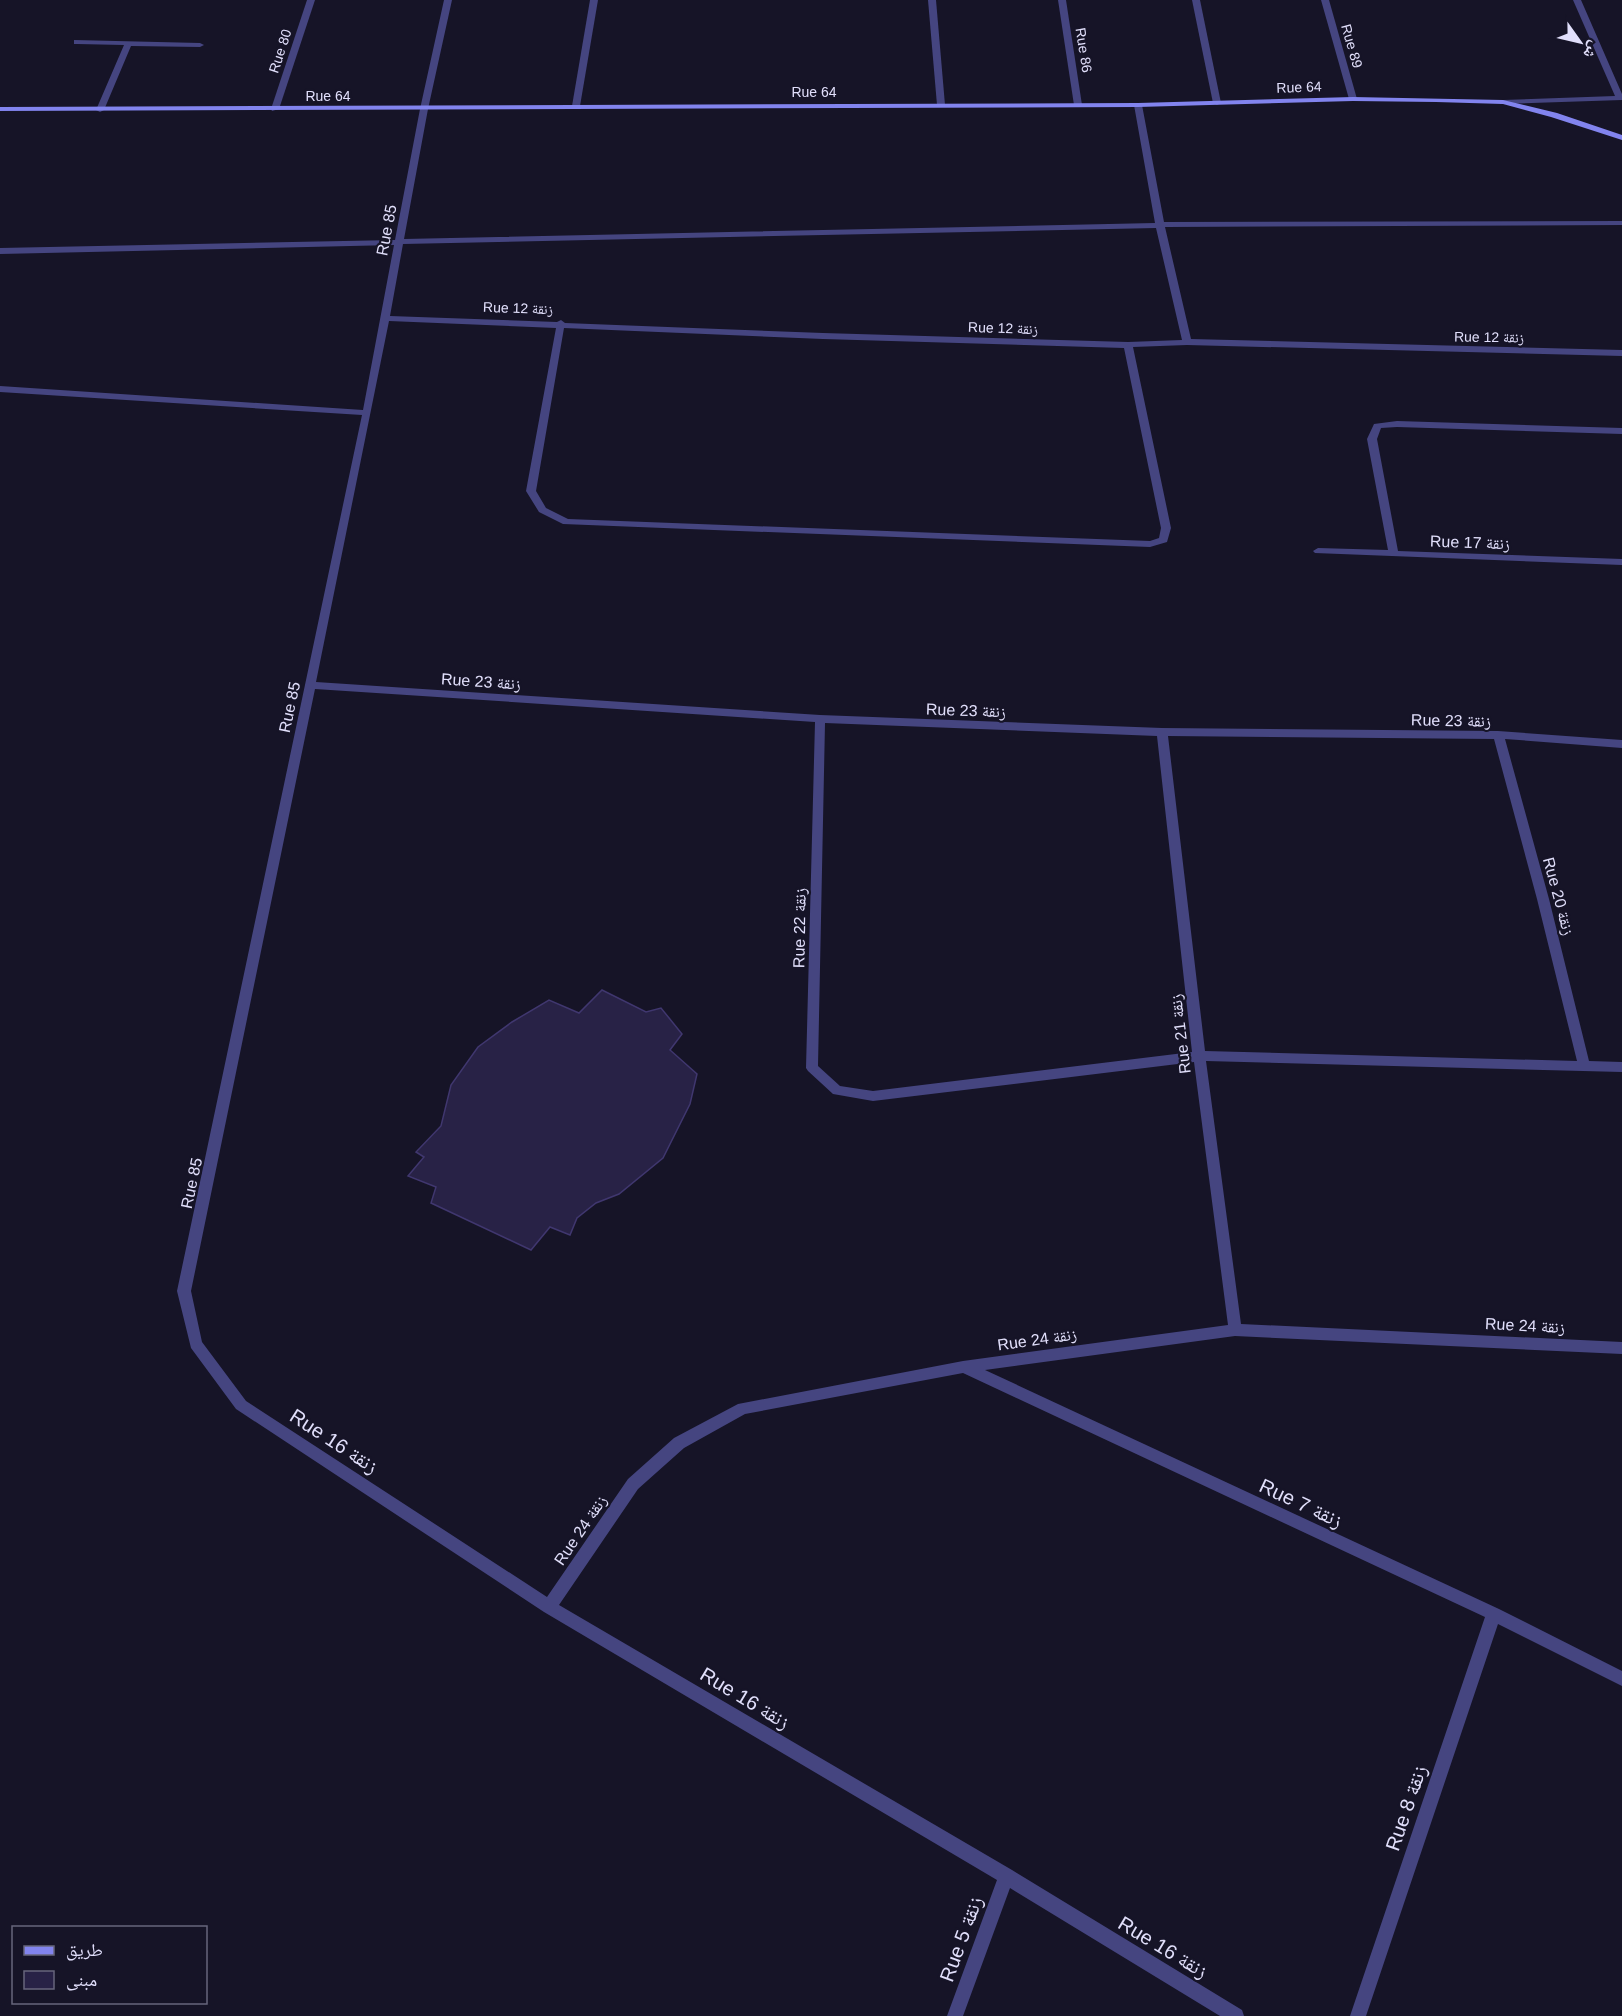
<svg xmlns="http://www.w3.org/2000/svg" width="1622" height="2016" font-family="Arial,'Noto Naskh Arabic',sans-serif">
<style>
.building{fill:#282246;stroke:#40376f;stroke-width:1.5}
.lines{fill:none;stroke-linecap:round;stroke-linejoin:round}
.street{fill:#454580;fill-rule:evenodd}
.secondary{fill:#8284ee;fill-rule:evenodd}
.labels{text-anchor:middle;stroke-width:4.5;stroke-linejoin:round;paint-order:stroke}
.far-street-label{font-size:14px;fill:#e1dffb;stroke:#161427}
.street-label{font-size:16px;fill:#e1dffb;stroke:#161427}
.near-street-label{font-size:20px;fill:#e1dffb;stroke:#161427}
</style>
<rect width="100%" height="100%" fill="#161427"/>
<path class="building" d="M602,990L646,1012L661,1008L682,1034L670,1050L697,1074L690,1104L663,1158L619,1194L596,1203L577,1218L570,1235L550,1227L531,1250L431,1203L436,1187L408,1176L424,1157L416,1152L441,1126L451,1085L478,1047L512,1022L549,1000L579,1013Z"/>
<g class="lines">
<g class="street">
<path d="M307,0H315L279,109L272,111L271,109Z"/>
<path d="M444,0H452L428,109L404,239L1155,223L1134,105L1138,103L1142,105L1164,222L1622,221V225L1165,227L1191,339L1622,350V356L1187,345L1133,347L1171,528L1167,542L1150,547L563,524L539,512L526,491L556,328L389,321L316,682L820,715L1162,728L1498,731L1622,740V748L1505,739L1549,899L1589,1061L1622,1062V1072L1206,1061L1241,1324L1622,1342V1354L1235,1336L985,1370L1499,1609L1622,1671V1686L1498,1624L1366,2016H1350L1485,1617L963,1373L745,1414L684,1448L638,1489L559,1605L1012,1870L1242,2010L1244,2016H1220L1010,1888L963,2016H947L997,1880L544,1612L236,1409L191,1348L177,1291L362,415L0,392V386L363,410L394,245L0,254V248L395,240L420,109ZM1156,228L1182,340L1128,342L823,333L565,323L561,320L557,322L390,316L403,244ZM564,328L823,339L1124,348L1161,528L1159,538L1150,541L568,519L546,508L536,491ZM315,689L815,722L806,1068L808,1071L833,1094L873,1101L1194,1062L1228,1325L963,1361L738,1404L674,1438L628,1479L547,1597L246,1401L202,1342L191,1291ZM825,723L1157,736L1192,1052L873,1091L840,1086L818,1066ZM1168,736L1494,739L1537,899L1577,1061L1205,1051Z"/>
<path d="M590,0H598L580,106L576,108L572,106Z"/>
<path d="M928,0H936L945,105L941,107L937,105Z"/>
<path d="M1058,0H1066L1082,105L1078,107L1074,105Z"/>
<path d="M1192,0H1200L1221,103L1217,105L1213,103Z"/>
<path d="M1321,0H1329L1357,99L1356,101L1349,99Z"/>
<path d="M1573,0H1581L1622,94V100L1500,104V100H1503L1615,96Z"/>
<path d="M74,40L200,43L204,45L200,47L131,46L104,110L100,112L96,110L124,45L77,44H74Z"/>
<path d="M1397,421L1622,428V434L1397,427L1381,428L1377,439L1398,551L1622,559V565L1315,553L1313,551L1318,548L1388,550L1367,439L1374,424Z"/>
</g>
<path class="secondary" d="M1353,97L1503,100L1557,113L1622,135V140L1551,117L1503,104L1436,102L1353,101L1138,107L0,111V107L1138,103Z"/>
</g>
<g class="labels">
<g class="far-street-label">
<text transform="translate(1352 46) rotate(74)" y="5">Rue 89</text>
<text transform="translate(1084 50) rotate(81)" y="5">Rue 86</text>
<text transform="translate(280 51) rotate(-72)" y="5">Rue 80</text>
<text transform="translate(1299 87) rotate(-2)" y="5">Rue 64</text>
<text x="814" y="97">Rue 64</text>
<text x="328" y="101">Rue 64</text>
<text transform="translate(518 308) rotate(2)" y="5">Rue 12 زنقة</text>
<text transform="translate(1003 328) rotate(2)" y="5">Rue 12 زنقة</text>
<text transform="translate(1489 337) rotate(1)" y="5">Rue 12 زنقة</text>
</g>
<g class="street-label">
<text transform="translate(386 230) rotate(-79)" y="6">Rue 85</text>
<text transform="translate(1470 542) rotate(2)" y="6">Rue 17 زنقة</text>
<text transform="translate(481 681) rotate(4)" y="6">Rue 23 زنقة</text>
<text transform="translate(289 707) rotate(-78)" y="6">Rue 85</text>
<text transform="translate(966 710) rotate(2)" y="6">Rue 23 زنقة</text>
<text transform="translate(1451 720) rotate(1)" y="6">Rue 23 زنقة</text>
<text transform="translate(1559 896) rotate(75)" y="6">Rue 20 زنقة</text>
<text transform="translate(799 928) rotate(-89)" y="6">Rue 22 زنقة</text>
<text transform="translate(1180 1034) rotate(-97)" y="6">Rue 21 زنقة</text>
<text transform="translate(191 1183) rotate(-78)" y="6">Rue 85</text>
<text transform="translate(1525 1325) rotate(3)" y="6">Rue 24 زنقة</text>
<text transform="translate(1037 1339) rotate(-8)" y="6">Rue 24 زنقة</text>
<text transform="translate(580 1530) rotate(-56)" y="6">Rue 24 زنقة</text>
</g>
<g class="near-street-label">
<text transform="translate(334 1441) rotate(33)" y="7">Rue 16 زنقة</text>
<text transform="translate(1301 1503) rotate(25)" y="7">Rue 7 زنقة</text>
<text transform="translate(745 1698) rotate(31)" y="7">Rue 16 زنقة</text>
<text transform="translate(1406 1808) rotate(-71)" y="7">Rue 8 زنقة</text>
<text transform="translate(961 1939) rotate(-70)" y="7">Rue 5 زنقة</text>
<text transform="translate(1163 1947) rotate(31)" y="7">Rue 16 زنقة</text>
</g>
</g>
<rect x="12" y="1926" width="195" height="78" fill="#161427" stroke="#67657c" stroke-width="1.5"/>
<rect x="24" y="1946" width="30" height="9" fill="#8284ee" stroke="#67657c" stroke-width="1.5"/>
<text x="66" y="1956" font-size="18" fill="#e1dffb">طريق</text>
<rect x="24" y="1971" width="30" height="18" fill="#282246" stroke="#67657c" stroke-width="1.5"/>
<text x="66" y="1986" font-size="18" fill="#e1dffb">مبنى</text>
<g transform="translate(1580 42) rotate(124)" stroke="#161427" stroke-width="4.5" paint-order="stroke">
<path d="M0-4.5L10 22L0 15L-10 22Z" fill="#e1dffb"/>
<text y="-9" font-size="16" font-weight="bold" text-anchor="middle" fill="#e1dffb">ش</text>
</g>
</svg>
